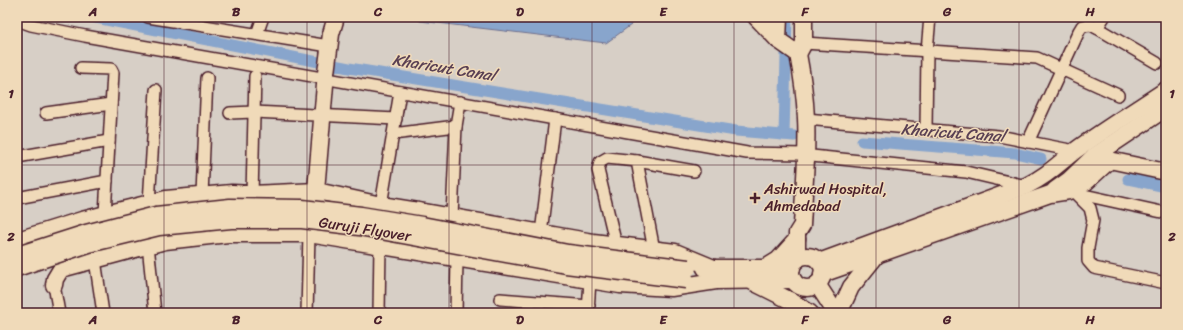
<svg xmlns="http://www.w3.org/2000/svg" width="1183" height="330" font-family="Sriracha,sans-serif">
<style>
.water{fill:#88a5cc;stroke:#6f6f8c}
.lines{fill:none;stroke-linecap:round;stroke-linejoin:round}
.canal{stroke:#88a5cc;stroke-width:11}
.street-casing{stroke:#4a1f2b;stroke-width:14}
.secondary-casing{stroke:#4a1f2b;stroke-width:19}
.street{stroke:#f0dab9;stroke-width:11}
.secondary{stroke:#f0dab9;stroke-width:16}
.secondary-bridge-casing{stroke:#4a1f2b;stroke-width:19;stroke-linecap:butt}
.secondary-bridge{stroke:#f0dab9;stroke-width:16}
.grid{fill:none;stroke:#4a1f2b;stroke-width:1;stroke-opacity:0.55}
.poi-dot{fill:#4a1f2b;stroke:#f0dab9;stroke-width:1.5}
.labels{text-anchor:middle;stroke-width:3;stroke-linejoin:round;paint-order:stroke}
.poi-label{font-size:15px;fill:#4a1f2b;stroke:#f0dab9;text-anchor:start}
.street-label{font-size:15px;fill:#4a1f2b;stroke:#f0dab9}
.water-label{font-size:16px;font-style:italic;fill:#5a4053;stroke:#f0dab9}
.neatline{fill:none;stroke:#4a1f2b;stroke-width:1.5}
.grid-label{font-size:13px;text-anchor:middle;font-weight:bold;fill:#4a1f2b}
</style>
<rect width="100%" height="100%" fill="#d7cfc6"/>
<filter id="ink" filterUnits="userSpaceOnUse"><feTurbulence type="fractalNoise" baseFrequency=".025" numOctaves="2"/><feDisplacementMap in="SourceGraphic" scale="8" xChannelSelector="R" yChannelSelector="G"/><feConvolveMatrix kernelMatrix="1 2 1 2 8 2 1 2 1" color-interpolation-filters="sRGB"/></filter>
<g filter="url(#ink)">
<path class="water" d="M415,17H628L631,25L606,43L420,21Z"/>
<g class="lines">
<g class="canal">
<path d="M91,17L349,68L736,131L794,136"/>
<path d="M784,135L787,17"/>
<path d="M862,141L1015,153L1041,159"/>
<path d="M1128,179L1166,187"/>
</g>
<g class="street-casing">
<g id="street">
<path d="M148,17L329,46"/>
<path d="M1104,17L1097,28L1157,63"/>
<path d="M17,20L31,25L85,36L747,153L806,154L812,156L966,172L1026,186"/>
<path d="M257,34L263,17"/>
<path d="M804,43L1037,58L1118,95"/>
<path d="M81,68L111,69L113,73L105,214"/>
<path d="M46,113L111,104"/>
<path d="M230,113L254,112L396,119"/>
<path d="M806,119L999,136L1075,151"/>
<path d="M456,126L460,102"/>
<path d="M926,129L927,51L930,17"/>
<path d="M393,134L456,126L452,217"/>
<path d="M1028,142L1079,31L1082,26L1091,25L1097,28"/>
<path d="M17,157L109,141"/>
<path d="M637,161L694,171"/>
<path d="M1075,193L1090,208L1093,220L1088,248V261L1094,268L1166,283"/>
<path d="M1075,193L1166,213"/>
<path d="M252,194L255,76"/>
<path d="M202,195L207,78"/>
<path d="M17,198L107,181"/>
<path d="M149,203L156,90"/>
<path d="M381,205L400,92"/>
<path d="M541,233L555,119"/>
<path d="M148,245L155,313"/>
<path d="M616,245L598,170L600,162L607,158L637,161L654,250"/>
<path d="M95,260L103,313"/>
<path d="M54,285L59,313"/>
<path d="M500,299L589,306"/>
<path d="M588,312L590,280"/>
<path d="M307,313L309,234"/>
<path d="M379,313L380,245"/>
<path d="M456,313L457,259"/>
</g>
</g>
<g class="secondary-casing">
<g id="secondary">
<path d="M756,17L778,40L798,54C802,75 805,96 806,118C808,153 804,189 802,225L797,233V260"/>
<path d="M778,40L779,17"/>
<path d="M798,54L804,43V17"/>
<path d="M1100,158L1166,172"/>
<path d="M1055,190L1069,180L1093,157L1166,108"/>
<path d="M315,202L326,73L331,34L336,17"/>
<path d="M21,239L82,220L166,199L232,193L252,194L317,191L381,205L418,211L593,242L675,252L716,269"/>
<circle cx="807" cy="272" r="16"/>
<path d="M819,262L1026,186C1047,176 1058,164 1076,150C1105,129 1136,110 1166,90"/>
<path d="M705,268H792"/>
<path d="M765,268L778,260L797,239"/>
<path d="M822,274L1050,194L1069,191L1086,182L1110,160"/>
<path d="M753,282L791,301L810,313"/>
<path d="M817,284L836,313"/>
<path d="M54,285L55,279L61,269L165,241L228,234H309L620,285L671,288L716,281L793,280"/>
<path d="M839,313L851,287L876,256"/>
</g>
</g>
<use href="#street" class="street"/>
<use href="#secondary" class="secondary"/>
<g class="secondary-bridge-casing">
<g id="secondary-bridge">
<path d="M17,255L86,233L156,215L230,207L302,208L361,215L422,225L568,253L688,268"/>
<path d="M17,268L89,244L159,227L231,220H302L359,227L566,265L686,280"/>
</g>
</g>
<use href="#secondary-bridge" class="secondary-bridge"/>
</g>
</g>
<path class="grid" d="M164,17V313M307,17V313M449,17V313M592,17V313M734,17V313M876,17V313M1019,17V313M17,165H1166"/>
<path class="poi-dot" d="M753 192h4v4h4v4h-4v4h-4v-4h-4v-4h4z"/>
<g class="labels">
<g class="poi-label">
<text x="764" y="194">Ashirwad Hospital,<tspan x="764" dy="17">Ahmedabad</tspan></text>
</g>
<g class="street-label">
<text transform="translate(365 229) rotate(9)" y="5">Guruji Flyover</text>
</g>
<g class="water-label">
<text transform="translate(444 67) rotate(9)" y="6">Kharicut Canal</text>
<text transform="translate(953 132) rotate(4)" y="6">Kharicut Canal</text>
</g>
</g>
<rect width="1183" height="330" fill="none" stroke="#f0dab9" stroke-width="44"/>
<rect x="22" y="22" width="1139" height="286" class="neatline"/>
<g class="grid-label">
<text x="93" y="16">A</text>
<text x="236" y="16">B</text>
<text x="378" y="16">C</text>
<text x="520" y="16">D</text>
<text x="663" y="16">E</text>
<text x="805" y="16">F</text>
<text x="947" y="16">G</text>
<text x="1090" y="16">H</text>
<text x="11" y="98">1</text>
<text x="1172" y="98">1</text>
<text x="11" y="241">2</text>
<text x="1172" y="241">2</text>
<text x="93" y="324">A</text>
<text x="236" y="324">B</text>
<text x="378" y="324">C</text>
<text x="520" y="324">D</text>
<text x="663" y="324">E</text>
<text x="805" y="324">F</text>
<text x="947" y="324">G</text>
<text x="1090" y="324">H</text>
</g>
</svg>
